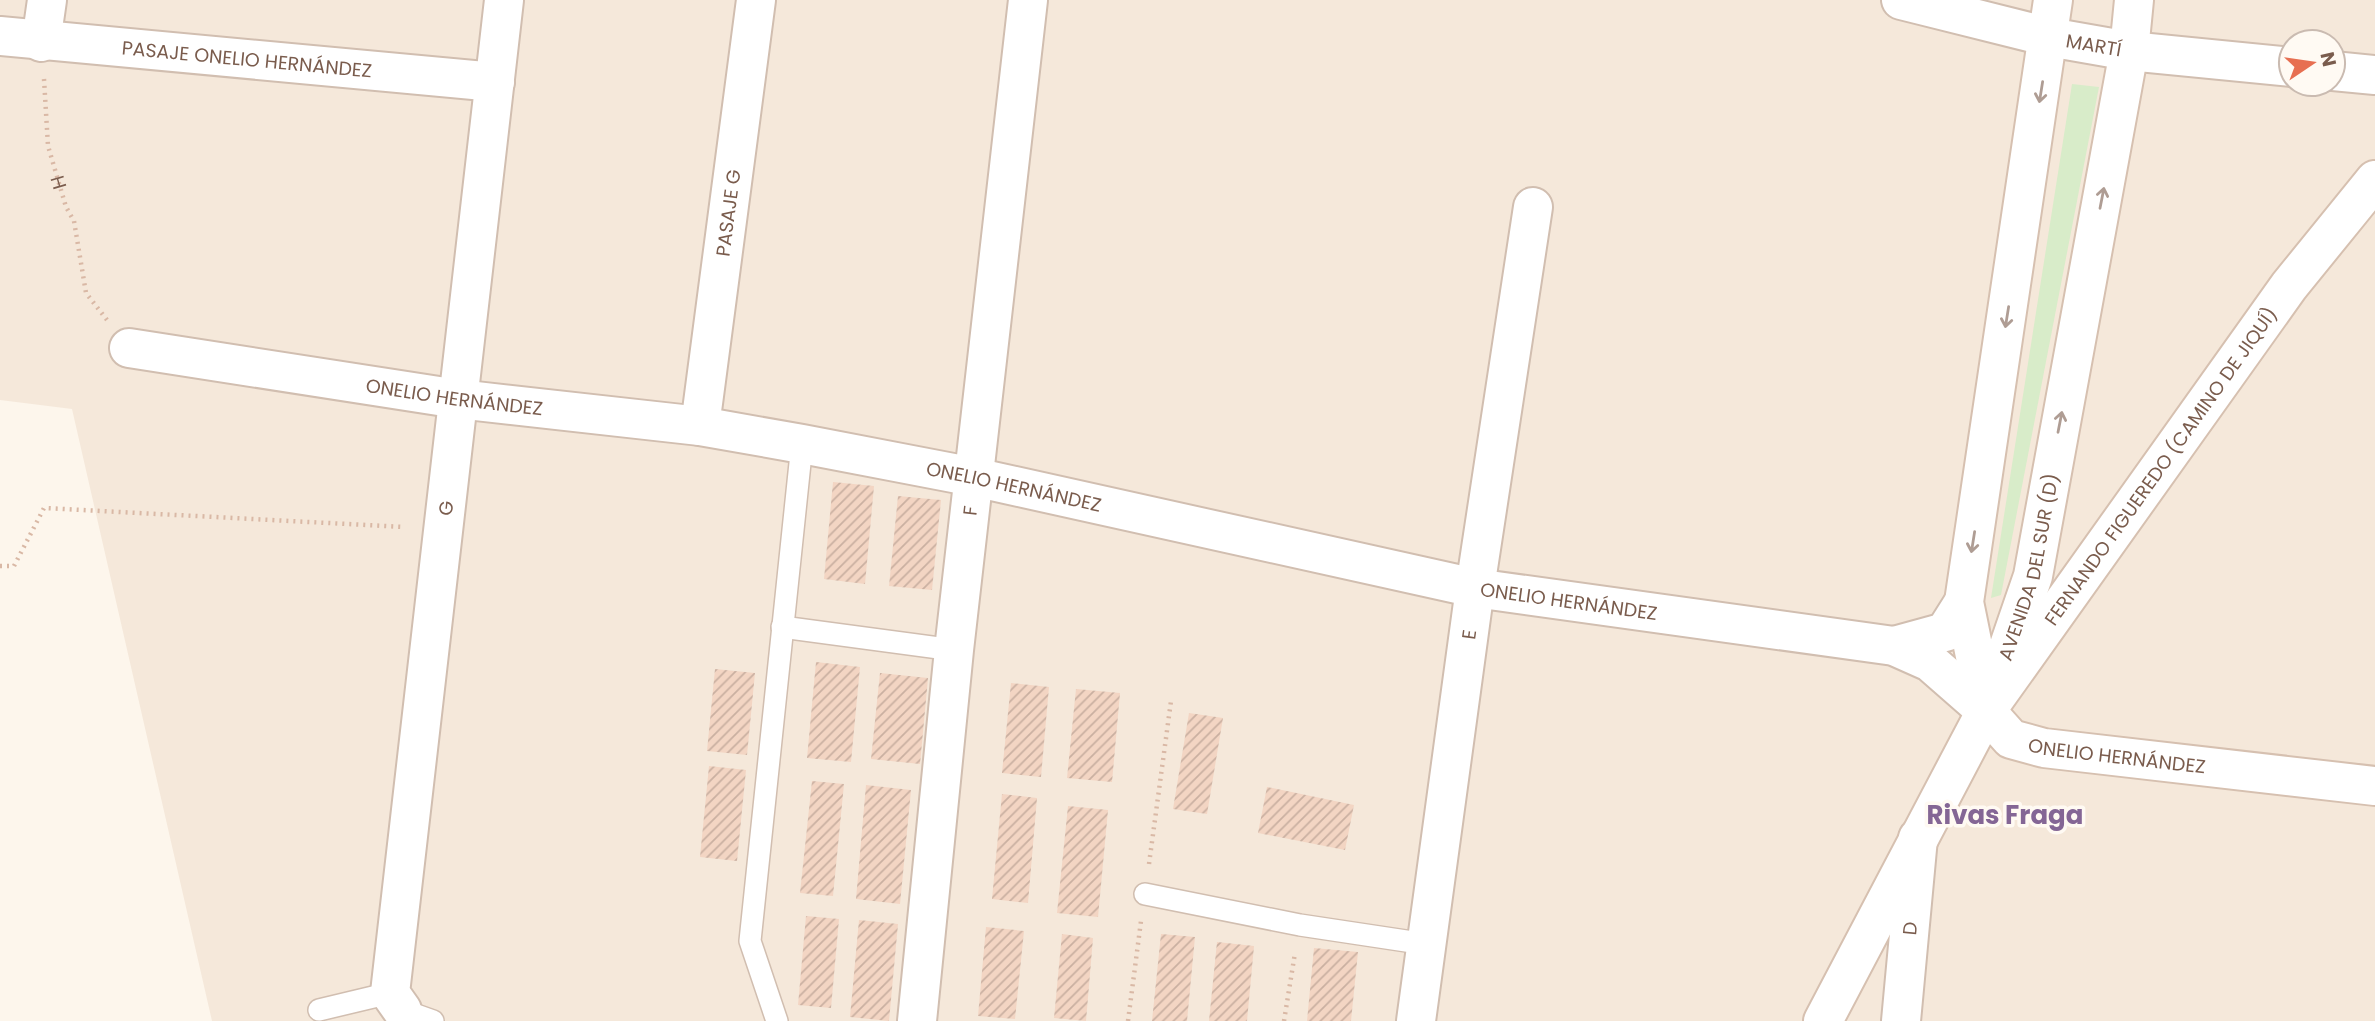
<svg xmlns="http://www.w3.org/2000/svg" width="2375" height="1021" font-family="Poppins,sans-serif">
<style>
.residential{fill:#f5e8da;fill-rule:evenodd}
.green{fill:#d8ecc9}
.building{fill:url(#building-hatch)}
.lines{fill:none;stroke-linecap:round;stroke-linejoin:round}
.lane-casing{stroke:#d1beb0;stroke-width:24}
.street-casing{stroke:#d1beb0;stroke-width:42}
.secondary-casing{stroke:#d6c0b0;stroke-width:42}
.path{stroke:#d9b8a5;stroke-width:4.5;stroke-dasharray:2 5;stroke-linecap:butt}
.lane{stroke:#fff;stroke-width:21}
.street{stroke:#fff;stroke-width:38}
.secondary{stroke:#fff;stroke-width:38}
.oneway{stroke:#af9d94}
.labels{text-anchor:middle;stroke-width:7;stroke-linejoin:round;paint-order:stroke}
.street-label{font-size:19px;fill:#7a5c4d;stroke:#fffaf3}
.district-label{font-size:26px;font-weight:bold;fill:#846695;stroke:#fffaf3}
</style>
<defs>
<pattern id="building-hatch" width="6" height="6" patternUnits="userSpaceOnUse" patternTransform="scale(1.75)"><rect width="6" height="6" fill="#f3d5c3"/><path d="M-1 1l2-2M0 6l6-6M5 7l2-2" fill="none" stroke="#cab0a1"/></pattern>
</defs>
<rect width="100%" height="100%" fill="#fdf6ec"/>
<path class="residential" d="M0,0H2375V1021H212L72,409L0,400ZM2291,42H2333V84H2291Z"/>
<path class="green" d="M2072,84L2099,87L2001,595L1991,598Z"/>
<g class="building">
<path d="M833,482L874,486L865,584L824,579Z"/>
<path d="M898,496L941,500L932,590L889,586Z"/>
<path d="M816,662L860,667L851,762L807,758Z"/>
<path d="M715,669L755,673L747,755L707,751Z"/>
<path d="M880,673L928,678L920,764L871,759Z"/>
<path d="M1011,683L1049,687L1041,777L1002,773Z"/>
<path d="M1076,689L1120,693L1112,782L1067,778Z"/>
<path d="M1189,713L1223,718L1207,814L1173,809Z"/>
<path d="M709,766L746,770L737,861L700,857Z"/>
<path d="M812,781L844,784L833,896L800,893Z"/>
<path d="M866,785L911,790L900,904L856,899Z"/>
<path d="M1267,787L1354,805L1345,850L1258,833Z"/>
<path d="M1002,794L1037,798L1028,903L992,899Z"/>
<path d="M1068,806L1108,810L1098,917L1057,913Z"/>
<path d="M806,916L839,919L831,1008L798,1005Z"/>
<path d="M859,920L898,924L889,1021L850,1017Z"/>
<path d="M986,927L1024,931L1015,1019L978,1016Z"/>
<path d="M1062,934L1093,938L1086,1021L1054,1018Z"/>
<path d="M1161,934L1195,937L1187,1021H1152Z"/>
<path d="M1217,942L1254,946L1247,1021H1209Z"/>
<path d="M1314,948L1358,952L1351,1021H1307Z"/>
</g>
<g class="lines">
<g class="lane-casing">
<g id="lane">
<path d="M782,627L954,650"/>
<path d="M1145,894L1300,925L1426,944"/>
<path d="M319,1010L390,993"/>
<path d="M402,1010L433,1021"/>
<path d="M777,1021L750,941L802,444"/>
</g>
</g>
<g class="street-casing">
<g id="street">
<path id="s2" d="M1901,0L2049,37L2129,51L2291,67"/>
<path id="s3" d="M0,36L495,82"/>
<path d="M41,42L47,0"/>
<path d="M2333,71L2375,75"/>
<path id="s4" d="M129,348L458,399L700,426L802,444L974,477L1475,588L1894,646L1930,662L1986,711"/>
<path id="s5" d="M700,426L756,0"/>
<path d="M1894,646L1945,632L1964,602"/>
<path id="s6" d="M402,1010L390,993L504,0"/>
<path id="s7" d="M917,1021L954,650L1028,0"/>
<path id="s8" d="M1416,1021L1475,588L1533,207"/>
<path id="s9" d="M1901,1021L1918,838"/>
</g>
</g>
<g class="secondary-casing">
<g id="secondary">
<path id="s10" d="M2002,666L2033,576L2129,51L2134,0"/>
<path d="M1986,710L1964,602L2053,0"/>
<path id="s11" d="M1986,711L2011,739L2044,748L2375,786"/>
<path id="s12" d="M1823,1021L1986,711L2289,286L2375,180"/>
</g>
</g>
<g class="path">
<path id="s1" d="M44,79L48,146L66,207L74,221L86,293L107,320"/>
<path d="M0,566H14L44,508L404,527"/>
<path d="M1149,864L1171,701"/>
<path d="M1128,1021L1141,921"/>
<path d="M1284,1021L1295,953"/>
</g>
<use href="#lane" class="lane"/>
<use href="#street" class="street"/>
<use href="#secondary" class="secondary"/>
</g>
<defs><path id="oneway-shaft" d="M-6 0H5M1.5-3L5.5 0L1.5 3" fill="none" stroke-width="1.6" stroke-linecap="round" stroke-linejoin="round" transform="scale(1.75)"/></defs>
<g class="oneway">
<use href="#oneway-shaft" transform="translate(2041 92) rotate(99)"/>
<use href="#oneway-shaft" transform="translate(2102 198) rotate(-79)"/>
<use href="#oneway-shaft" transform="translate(2007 317) rotate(99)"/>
<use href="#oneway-shaft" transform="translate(2060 422) rotate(-79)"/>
<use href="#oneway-shaft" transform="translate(1973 542) rotate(99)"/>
</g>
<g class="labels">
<g class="street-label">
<text dy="7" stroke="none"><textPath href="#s2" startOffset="198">MARTÍ</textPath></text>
<text dy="7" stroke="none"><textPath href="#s3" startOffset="248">PASAJE ONELIO HERNÁNDEZ</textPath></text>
<text dy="7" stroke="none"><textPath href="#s1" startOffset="105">H</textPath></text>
<text dy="7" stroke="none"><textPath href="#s5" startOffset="215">PASAJE G</textPath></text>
<text dy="7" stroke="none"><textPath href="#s4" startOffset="329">ONELIO HERNÁNDEZ</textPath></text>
<text dy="7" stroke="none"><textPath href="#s12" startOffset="651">FERNANDO FIGUEREDO (CAMINO DE JIQUÍ)</textPath></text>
<text dy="7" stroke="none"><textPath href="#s4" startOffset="896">ONELIO HERNÁNDEZ</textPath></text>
<text dy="7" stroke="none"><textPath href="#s6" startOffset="509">G</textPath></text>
<text dy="7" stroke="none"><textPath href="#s7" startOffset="513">F</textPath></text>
<text dy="7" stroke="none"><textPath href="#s10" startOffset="103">AVENIDA DEL SUR (D)</textPath></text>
<text dy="7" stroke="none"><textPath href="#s4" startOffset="1463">ONELIO HERNÁNDEZ</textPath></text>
<text dy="7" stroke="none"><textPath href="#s8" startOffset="390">E</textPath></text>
<text dy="7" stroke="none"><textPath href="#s11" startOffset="145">ONELIO HERNÁNDEZ</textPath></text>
<text dy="7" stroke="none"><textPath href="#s9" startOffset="93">D</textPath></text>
</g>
<g class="district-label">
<text x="2005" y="824">Rivas Fraga</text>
</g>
</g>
<g transform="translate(2312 63) rotate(77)"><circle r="33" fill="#fffaf3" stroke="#cabbb1" stroke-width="2"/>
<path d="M0-5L12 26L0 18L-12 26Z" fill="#e76f51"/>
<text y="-10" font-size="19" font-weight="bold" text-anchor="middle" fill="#7a5c4d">N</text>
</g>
</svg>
